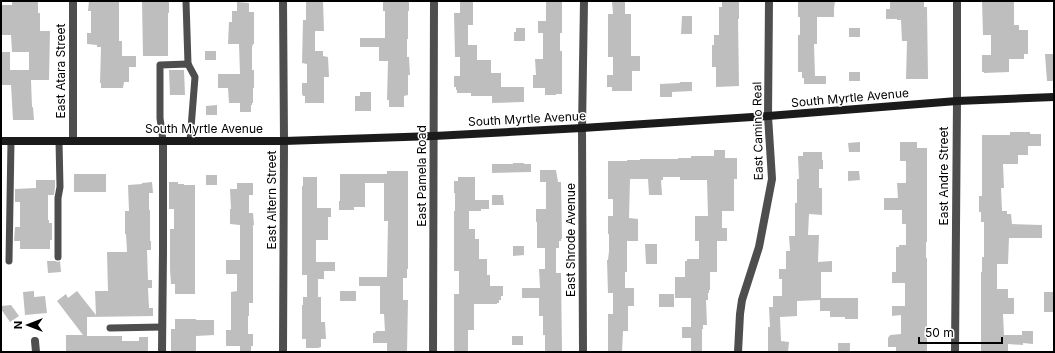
<svg xmlns="http://www.w3.org/2000/svg" width="1055" height="353" font-family="Inter,sans-serif">
<style>
.building{fill:#bebebe}
.lines{fill:none;stroke-linecap:round;stroke-linejoin:round}
.service{stroke:#4e4e4e;stroke-width:7}
.minor{stroke:#4e4e4e;stroke-width:8}
.tertiary{stroke:#4e4e4e;stroke-width:8}
.secondary{stroke:#1b1b1b;stroke-width:8}
.labels{text-anchor:middle;stroke-width:3;stroke-linejoin:round;paint-order:stroke}
.street-label{font-size:12px;fill:#000;stroke:#fff}
</style>
<rect width="100%" height="100%" fill="#fff"/>
<g class="building">
<path d="M12,1H38V13H40V31H50L49,80H31L32,107H33L34,120H13L11,85H1V52H10V70H29V52H12L11,35H1V5H12Z"/>
<path d="M89,1H119V41H122V56H136V67H129V82H124L123,88H101V83H100L101,47H97V45L87,44V33H91V11H88Z"/>
<path d="M142,1H169V13H168V56H143Z"/>
<path d="M306,1H323L324,31H315V51H323V56L328,57L329,77H324V103H305V96H303L302,94V83H307V64L302,63L303,20H306Z"/>
<path d="M383,1H409V11H408V39H407V57H409L410,75H408V95L404,96V107H389V100H387L388,61H379V47H360V38H385V11H383Z"/>
<path d="M460,1H473V25H468V45H477V60H491V73H501V87H524V102L492,103V96H471V93H457V90H456V87H454V76H460V57H455L454,13H460Z"/>
<path d="M546,1H562V33H560V51H562V94H556V95H545V88H533V75H536L535,59H543V33H538V21H546Z"/>
<path d="M612,1H625V14H631V56H640V71H632V91H612V87H607V75H613V57H608V14H613Z"/>
<path d="M722,1H739V19H738L739,86L716,87V67H712V45H714V35H719V7H722Z"/>
<path d="M798,1H835L834,9V17H817V44H814L815,76H826V84H804V78H802V72H798V35H800V17H798Z"/>
<path d="M890,1L924,2V7H927L928,79H906L907,41H902L901,20H897V19H886V9H890Z"/>
<path d="M982,1L1014,2V25H1019V30H1028V54H1024V59H1009V72L984,73V72H982V55H991V35H983Z"/>
<path d="M237,2L249,3V12H254V44H253L252,47V70H254V88H253V103H252V105H251V112H240V103H229L228,88H218V74H240L239,44H228L229,22H232V11H237Z"/>
<path d="M682,16H692V34H681Z"/>
<path d="M516,28H525V41H514V32H516Z"/>
<rect x="849" y="28" width="11" height="9"/>
<rect x="205" y="51" width="11" height="9"/>
<path d="M1045,54H1054V81H1047Z"/>
<path d="M169,70H184L185,95H170Z"/>
<rect x="849" y="72" width="11" height="9"/>
<path d="M680,82H692V91L672,92V97H660V84L680,83Z"/>
<path d="M360,92H371V111H355V96H360Z"/>
<path d="M217,105V115H206V106Z"/>
<path d="M1010,132H1030V134H1041V146H1028V155H1018V164H1003L1004,188H1001L1002,211H1007V214H1011L1012,224L1042,225V238H1009L1008,264H997V289H1008V298H1014V314H1003L1004,335H1022V331H1033V344L1023,343V345L1008,344V352H981V272H982V257H984V222H981V212H979V196H982V135H1010Z"/>
<path d="M860,142V152H849L848,143Z"/>
<path d="M900,142H917V148H927V242H926V258H927V352H896V347H888V338L890,335L901,334V315L892,316V306H905V283H892V272H896V247H899V245H906V224H902V210H884V198H898L897,183H906V161H900Z"/>
<path d="M714,150H725V158H737V179H734V211H722V228H727V241H717V272H710V290H709V293H708V300H706L707,325H703V329H702V352H691V338H682V327H691V298H675V277H685V261H687V259H699V241H695V216H708L707,180H680V177H663V180H661L662,195H649L648,179H630L629,218L638,219V241H627V272H625V288H634V306H628V331H623L622,352H608V314H613V293H608L607,260H608L609,251V234H608V216H613V199H608V161H627V160H640V159H678V158H691V156H714Z"/>
<path d="M803,152H822V160H823V169H819V188H822V215L809,214L808,235H819L818,262L832,261V272H821V298H858V319H845V317H830V311H820V300L797,301V316L780,317L781,341L789,342L788,352H768V327H770L769,307H773V296H782V279H779V269H786V251H790L789,236H795V203H797V179H799L798,156H803Z"/>
<path d="M513,163H524V164H531V172L492,173V164H513Z"/>
<path d="M540,170H556L558,182H561L562,239H561V241H559V248H556V273H561L562,352H545V335H543V316H539V298H522V288H540L539,269H545V248H537V222H536V209H546V182H540Z"/>
<path d="M387,171H408V269H407V278H403V300H408L407,352H387V343H373V333H375L376,331H385L384,314H380V286H359V277H387L388,221H384V183H365V207H354V210H339V201H340V174H387Z"/>
<path d="M848,171H859L860,180L848,181Z"/>
<rect x="74" y="174" width="32" height="18"/>
<rect x="206" y="175" width="11" height="10"/>
<path d="M303,177H317V208H331V217H328V240H316V262H335V271H324V279H318V297H321V322H325L326,339H321V347L318,348H306V339H302V305H303V297H307V275H302V186H303Z"/>
<path d="M458,177H475V200H489V209H481V211H469V229H475V239H479V259H487V275H490V286H503V296H501V300H499V303H497V304H474V330H468V352H454V294H459V271H454V211H455V193H454V181H458Z"/>
<path d="M36,180H55V187L54,195H48V220H49V223H52V240H50V249H20V241H14L15,227H20V202H15V189L36,188Z"/>
<path d="M152,182L153,193H149V210H150V241H151V250H147L148,280H152V288H148L149,308H153V316L87,317V336H122V341H139V337H148V352H66V335H83L57,301L66,294L68,298L77,291L96,315L95,291H108L107,252H127L126,234H125V211H129L128,185L142,184V183Z"/>
<path d="M169,182H178V184H184V185H195V294H175V284H171L170,269V229H174V209H169Z"/>
<path d="M237,183H253V195H249V213H253L254,225H253V303H249V316H248V334H253V346H251V352H240V346H226V330H231V292L237,291V274H226V260H240V225L230,224V209H231L230,189H237Z"/>
<path d="M492,195H503L504,205H492Z"/>
<path d="M645,244H657V264H646Z"/>
<path d="M513,246H524V255L513,256Z"/>
<path d="M47,261H55L58,262L60,261L61,272L48,273Z"/>
<path d="M34,291V297L45,296L47,313L25,315L23,292Z"/>
<rect x="340" y="291" width="16" height="10"/>
<rect x="1044" y="292" width="10" height="20"/>
<rect x="659" y="294" width="15" height="13"/>
<path d="M11,305L19,316L10,322L1,309V306Z"/>
<path d="M175,319H196V320H214V335L196,336V352H171V329H175Z"/>
<rect x="512" y="336" width="11" height="9"/>
<rect x="838" y="343" width="12" height="9"/>
</g>
<g class="lines">
<g class="service">
<path d="M186,1L188,64"/>
<path d="M163,141L160,118V65L188,64L195,77L190,141"/>
<path d="M58,257V198L60,187L59,141"/>
<path d="M9,261L11,141"/>
<path d="M110,328L162,327"/>
</g>
<g class="minor">
<path d="M73,1V141"/>
<path d="M283,1L284,141L283,352"/>
<path d="M35,341L36,352"/>
<path d="M162,352L163,252V141"/>
<path d="M433,352L434,1"/>
<path d="M583,352L582,128L584,1"/>
<path d="M955,352L957,101V1"/>
</g>
<path class="tertiary" d="M738,352L740,314L742,300L759,247L772,179L768,116L769,1"/>
<path class="secondary" d="M1,141H284L434,136L582,128L768,116L957,101L1054,97"/>
</g>
<g class="labels">
<g class="street-label">
<text transform="translate(61 71) rotate(-90)" y="4">East Atara Street</text>
<text transform="translate(850 98) rotate(-5)" y="4">South Myrtle Avenue</text>
<text transform="translate(527 119) rotate(-3)" y="4">South Myrtle Avenue</text>
<text x="204" y="133">South Myrtle Avenue</text>
<text transform="translate(758 131) rotate(-91)" y="4">East Camino Real</text>
<text transform="translate(422 176) rotate(-90)" y="4">East Pamela Road</text>
<text transform="translate(944 176) rotate(-90)" y="4">East Andre Street</text>
<text transform="translate(272 200) rotate(-90)" y="4">East Altern Street</text>
<text transform="translate(571 240) rotate(-90)" y="4">East Shrode Avenue</text>
</g>
</g>
<rect width="1055" height="353" fill="none" stroke="#000000" stroke-width="4"/>
<g transform="translate(28 325) rotate(270)" stroke="#ffffff" stroke-width="3" paint-order="stroke">
<path d="M0-3L7 15L0 10L-7 15Z" fill="#000000"/>
<text y="-6" font-size="11" font-weight="bold" text-anchor="middle" fill="#000000">N</text>
</g>
<path d="M919 337v6h83v-6" fill="none" stroke="#000000" stroke-width="2"/>
<text x="925" y="337" font-size="12" fill="#000000" stroke="#ffffff" stroke-width="3" paint-order="stroke">50 m</text>
</svg>
